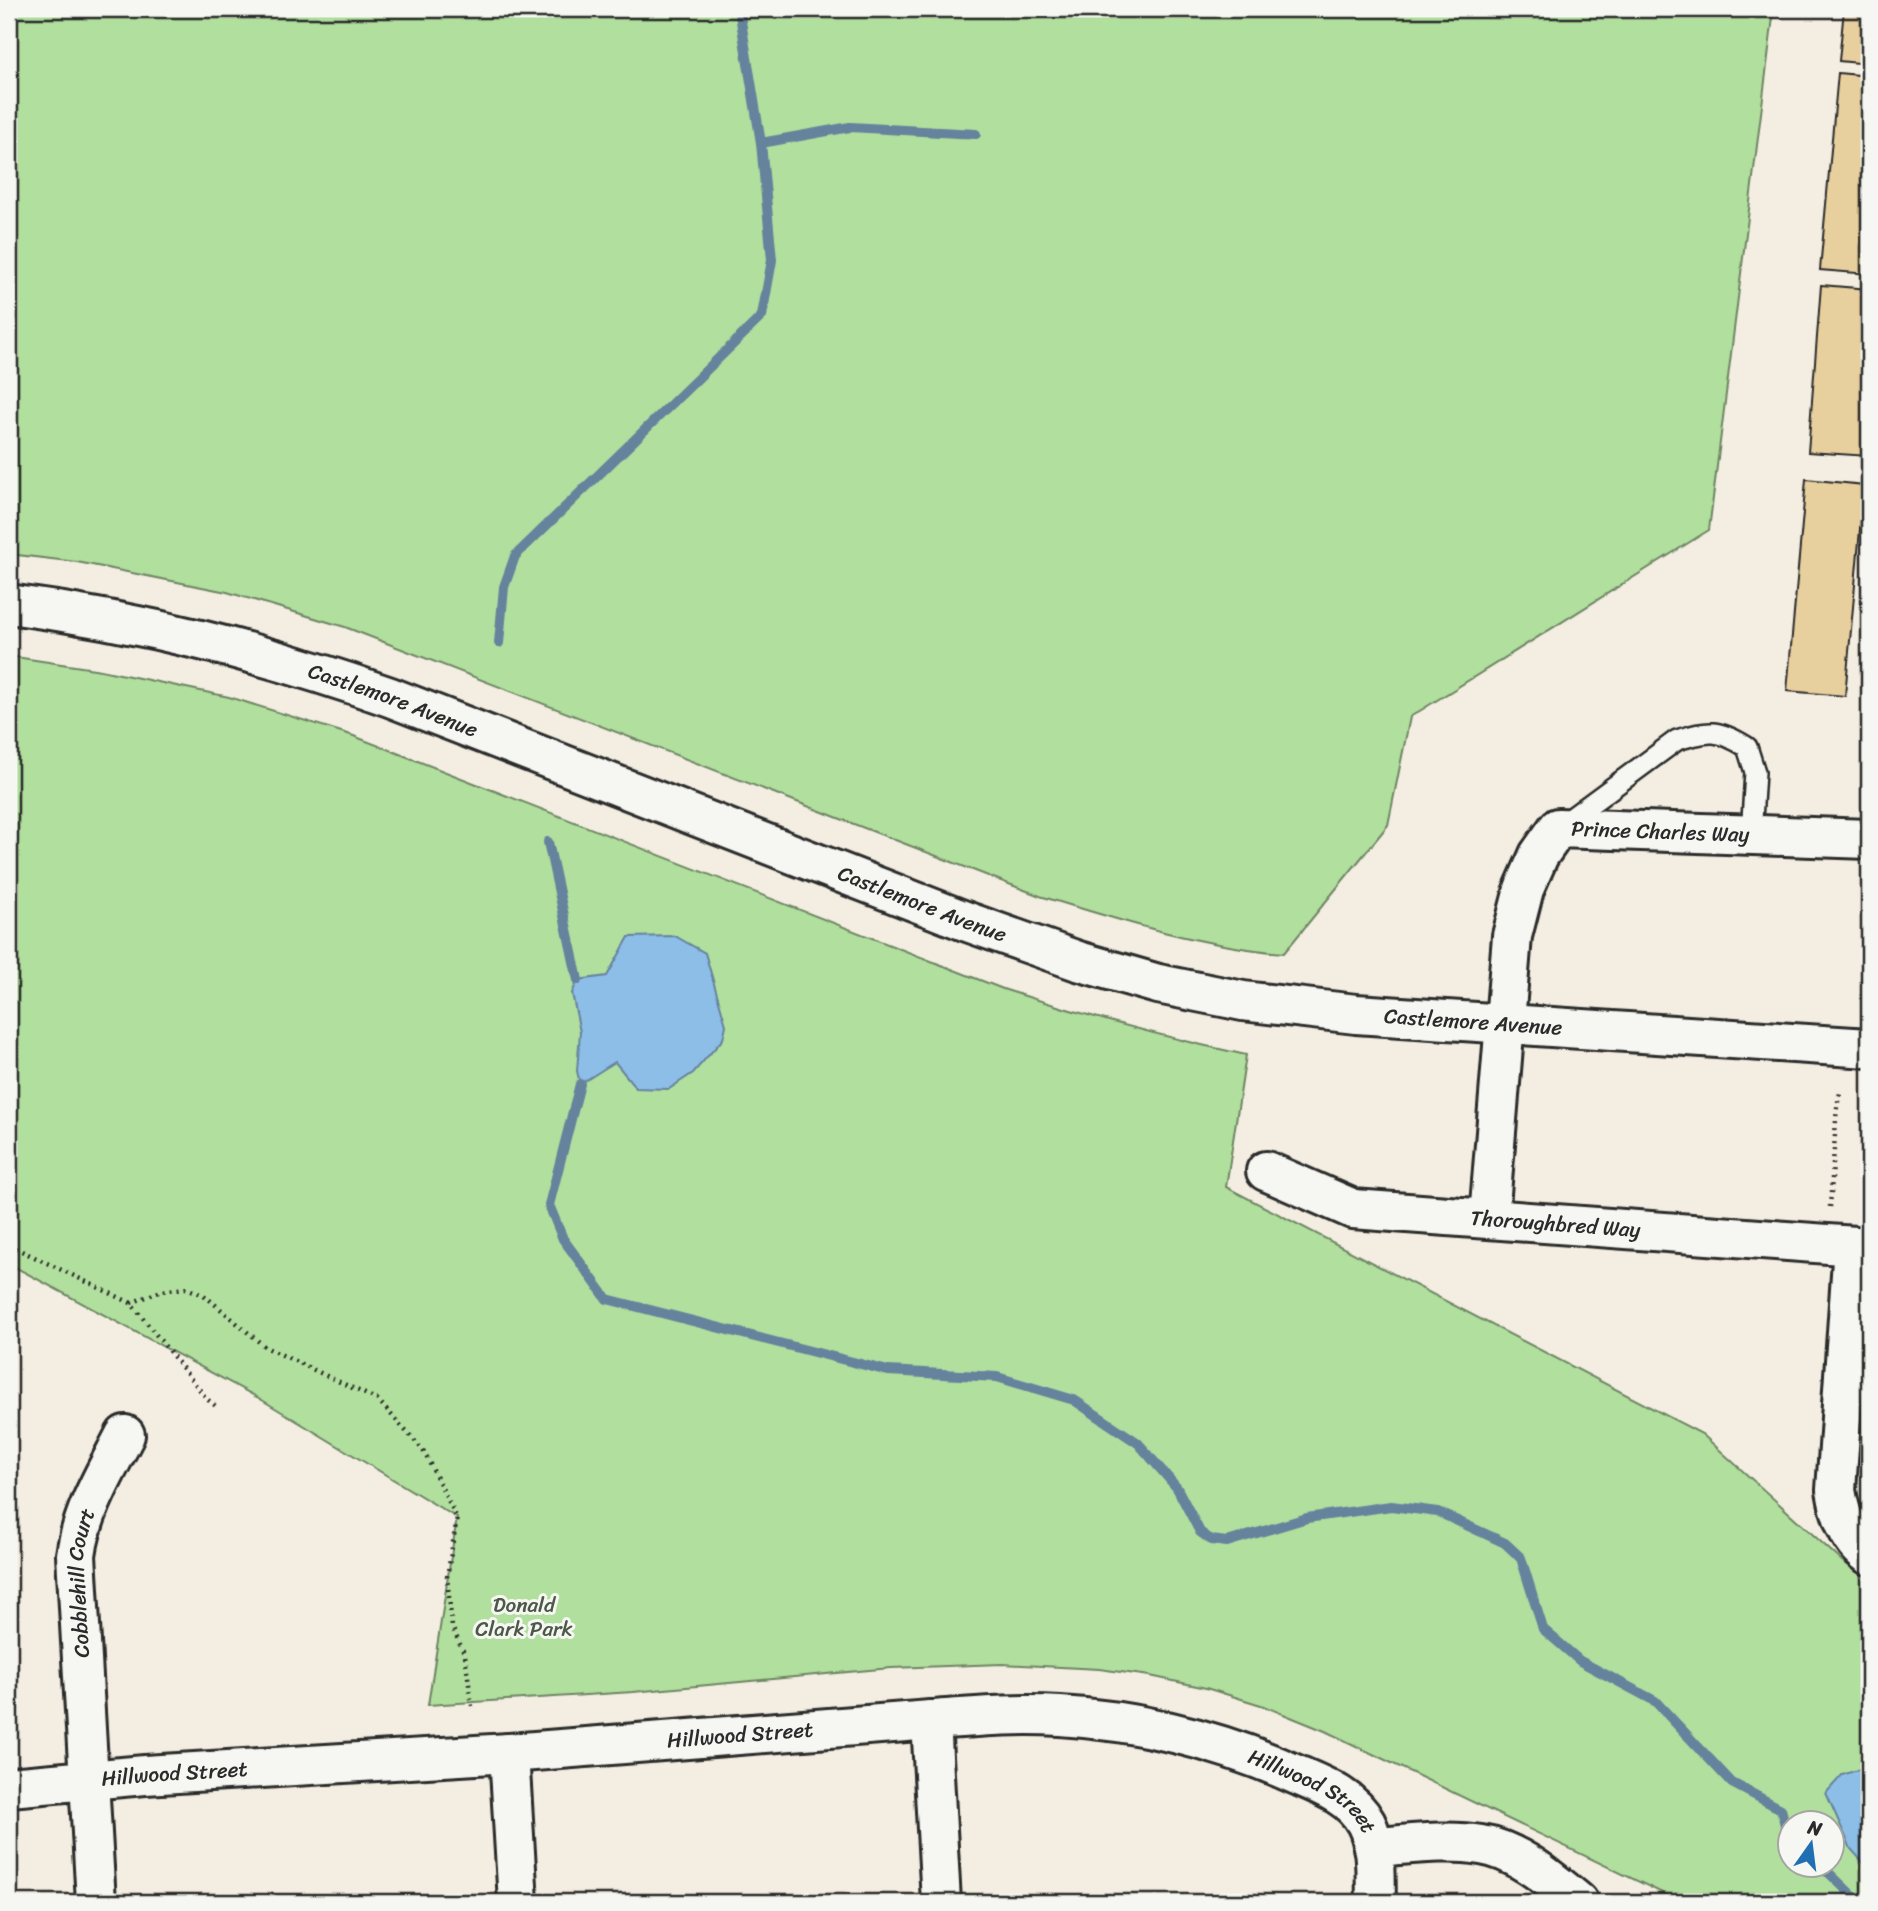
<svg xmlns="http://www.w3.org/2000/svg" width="1878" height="1911" font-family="Sriracha,sans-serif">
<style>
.green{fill:#b1df9e;stroke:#6e8564;stroke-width:2;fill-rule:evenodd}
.water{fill:#8cbee8;stroke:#65839c;stroke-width:2}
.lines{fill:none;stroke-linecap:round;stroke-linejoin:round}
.stream{stroke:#65839c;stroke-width:10}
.building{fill:#e8cf9e;stroke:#2b2b2b;stroke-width:2}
.service-casing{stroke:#2b2b2b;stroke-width:24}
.minor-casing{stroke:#2b2b2b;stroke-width:44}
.tertiary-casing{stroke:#2b2b2b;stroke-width:44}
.path{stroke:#2b2b2b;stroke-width:4.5;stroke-dasharray:2 5;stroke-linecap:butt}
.service{stroke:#f6f6f2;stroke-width:19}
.minor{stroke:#f6f6f2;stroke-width:38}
.tertiary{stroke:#f6f6f2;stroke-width:38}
.labels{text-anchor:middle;stroke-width:6;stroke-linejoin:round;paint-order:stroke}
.street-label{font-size:21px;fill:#2b2b2b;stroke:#f6f6f2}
.park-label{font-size:21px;fill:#4c5848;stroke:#f6f6f2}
</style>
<rect width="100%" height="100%" fill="#f3eee1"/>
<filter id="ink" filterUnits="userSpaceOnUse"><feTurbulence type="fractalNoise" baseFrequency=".0143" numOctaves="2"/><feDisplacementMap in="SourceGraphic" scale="14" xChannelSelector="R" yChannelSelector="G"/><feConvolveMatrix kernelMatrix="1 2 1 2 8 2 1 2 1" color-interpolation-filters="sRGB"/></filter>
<g filter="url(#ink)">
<g class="green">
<path d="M9,9H1774L1709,530L1410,717L1388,825L1284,953C1200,946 1121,921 1040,896L345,627L227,592L77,562L9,554Z"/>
<path d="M9,656L101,670L229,697L351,735L1003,989C1083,1015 1163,1037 1246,1055L1226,1187L1702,1434L1842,1561L1869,1581V1902H1681L1325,1731L1261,1705L1206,1688L1150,1676L1099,1669L1002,1664L891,1668L633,1692L428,1705L457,1518L257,1397L9,1264ZM1790,1824H1832V1866H1790Z"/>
</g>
<g class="water">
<path d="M675,936L705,953L726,1025L723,1039L693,1073L669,1089L636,1088L615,1062L580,1084L577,1071L580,1032L572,993L578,980L607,976L629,937Z"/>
<path d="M1869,1766V1869L1851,1849L1826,1793L1842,1775Z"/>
</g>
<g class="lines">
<g class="stream">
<path d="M761,143L850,127L976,134"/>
<path d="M499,643L504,587L515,556L762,316L772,260L761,143L739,9"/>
<path d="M548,842L578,980"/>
<path d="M580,1084L549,1205L563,1239L607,1299L888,1371L997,1377L1074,1400L1138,1443L1177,1488L1200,1532L1211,1540L1227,1542L1307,1518L1391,1506L1438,1512L1505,1543L1521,1558L1543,1629L1580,1661L1655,1701L1732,1783L1781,1809L1790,1845"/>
<path d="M1814,1866L1829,1873L1859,1902"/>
</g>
</g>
<g class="building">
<path d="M1844,9H1869V64L1839,61Z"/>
<path d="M1838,73L1869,76V274L1820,270Z"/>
<path d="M1821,285L1869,289V456L1808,452Z"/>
<path d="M1806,479L1864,485L1845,696L1787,691Z"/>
</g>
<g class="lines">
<g class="service-casing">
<path id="service" d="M1563,824L1677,740C1710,730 1718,729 1747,747L1755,772L1751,836"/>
</g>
<g class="minor-casing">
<g id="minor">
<path id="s1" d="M1266,1171L1353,1209L1869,1247"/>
<path id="s2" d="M1489,1218L1512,936L1524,889L1539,855L1558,828L1869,839"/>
<path d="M1853,1246L1836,1490C1840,1515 1848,1540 1869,1555"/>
<path d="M931,1720L941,1902"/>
<path d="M509,1753L518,1902"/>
<path id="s3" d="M9,1787L145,1775L509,1753L931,1720C974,1717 1017,1713 1060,1716C1142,1721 1222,1741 1297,1775C1323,1786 1352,1797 1366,1823C1378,1846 1375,1877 1376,1902"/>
<path d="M1373,1847C1408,1845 1446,1839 1481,1845C1517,1850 1551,1880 1578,1902"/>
<path id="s4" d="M96,1902L76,1555C82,1511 105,1474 125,1435"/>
</g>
</g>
<g class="tertiary-casing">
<g id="tertiary">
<path id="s5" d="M9,604C144,622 262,652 390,697L965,921L1078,961L1158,984L1243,1001L1356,1014L1869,1048"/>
</g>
</g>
<g class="path">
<path d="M1862,996L1865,979L1869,876"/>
<path d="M1830,1207L1837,1106L1841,1089"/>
<path d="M9,1245L131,1303L207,1399L218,1408"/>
<path d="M131,1303L161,1291L186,1288L204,1295L265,1347L378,1400L423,1450L457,1518L447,1577L452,1627L465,1655L472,1706"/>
</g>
<use href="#service" class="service"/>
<use href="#minor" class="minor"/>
<use href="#tertiary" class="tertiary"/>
</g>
</g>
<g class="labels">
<g class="street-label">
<text dy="7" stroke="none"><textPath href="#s5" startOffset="397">Castlemore Avenue</textPath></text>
<text dy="7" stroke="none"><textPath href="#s2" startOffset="504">Prince Charles Way</textPath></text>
<text dy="7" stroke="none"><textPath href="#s5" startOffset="964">Castlemore Avenue</textPath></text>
<text dy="7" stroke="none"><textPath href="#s5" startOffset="1531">Castlemore Avenue</textPath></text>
<text dy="7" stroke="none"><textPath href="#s1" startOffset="298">Thoroughbred Way</textPath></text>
<text dy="7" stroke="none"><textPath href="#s4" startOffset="320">Cobblehill Court</textPath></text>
<text dy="7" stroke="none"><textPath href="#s3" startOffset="733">Hillwood Street</textPath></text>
<text dy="7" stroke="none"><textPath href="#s3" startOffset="166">Hillwood Street</textPath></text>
<text dy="7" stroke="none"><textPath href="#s3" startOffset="1321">Hillwood Street</textPath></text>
</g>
<g class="park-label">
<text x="524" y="1612">Donald<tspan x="524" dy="24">Clark Park</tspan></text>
</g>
</g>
<rect width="1878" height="1911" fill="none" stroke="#f6f6f2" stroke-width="35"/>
<rect x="18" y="18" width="1843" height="1876" fill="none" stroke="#2b2b2b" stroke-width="2.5" filter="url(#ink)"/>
<g transform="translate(1811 1844) rotate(14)"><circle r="33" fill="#f6f6f2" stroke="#a5a5a2" stroke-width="2"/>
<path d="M0-5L12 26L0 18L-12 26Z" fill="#1f6fb2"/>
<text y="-10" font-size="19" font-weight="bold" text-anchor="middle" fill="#2b2b2b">N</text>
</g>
</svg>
